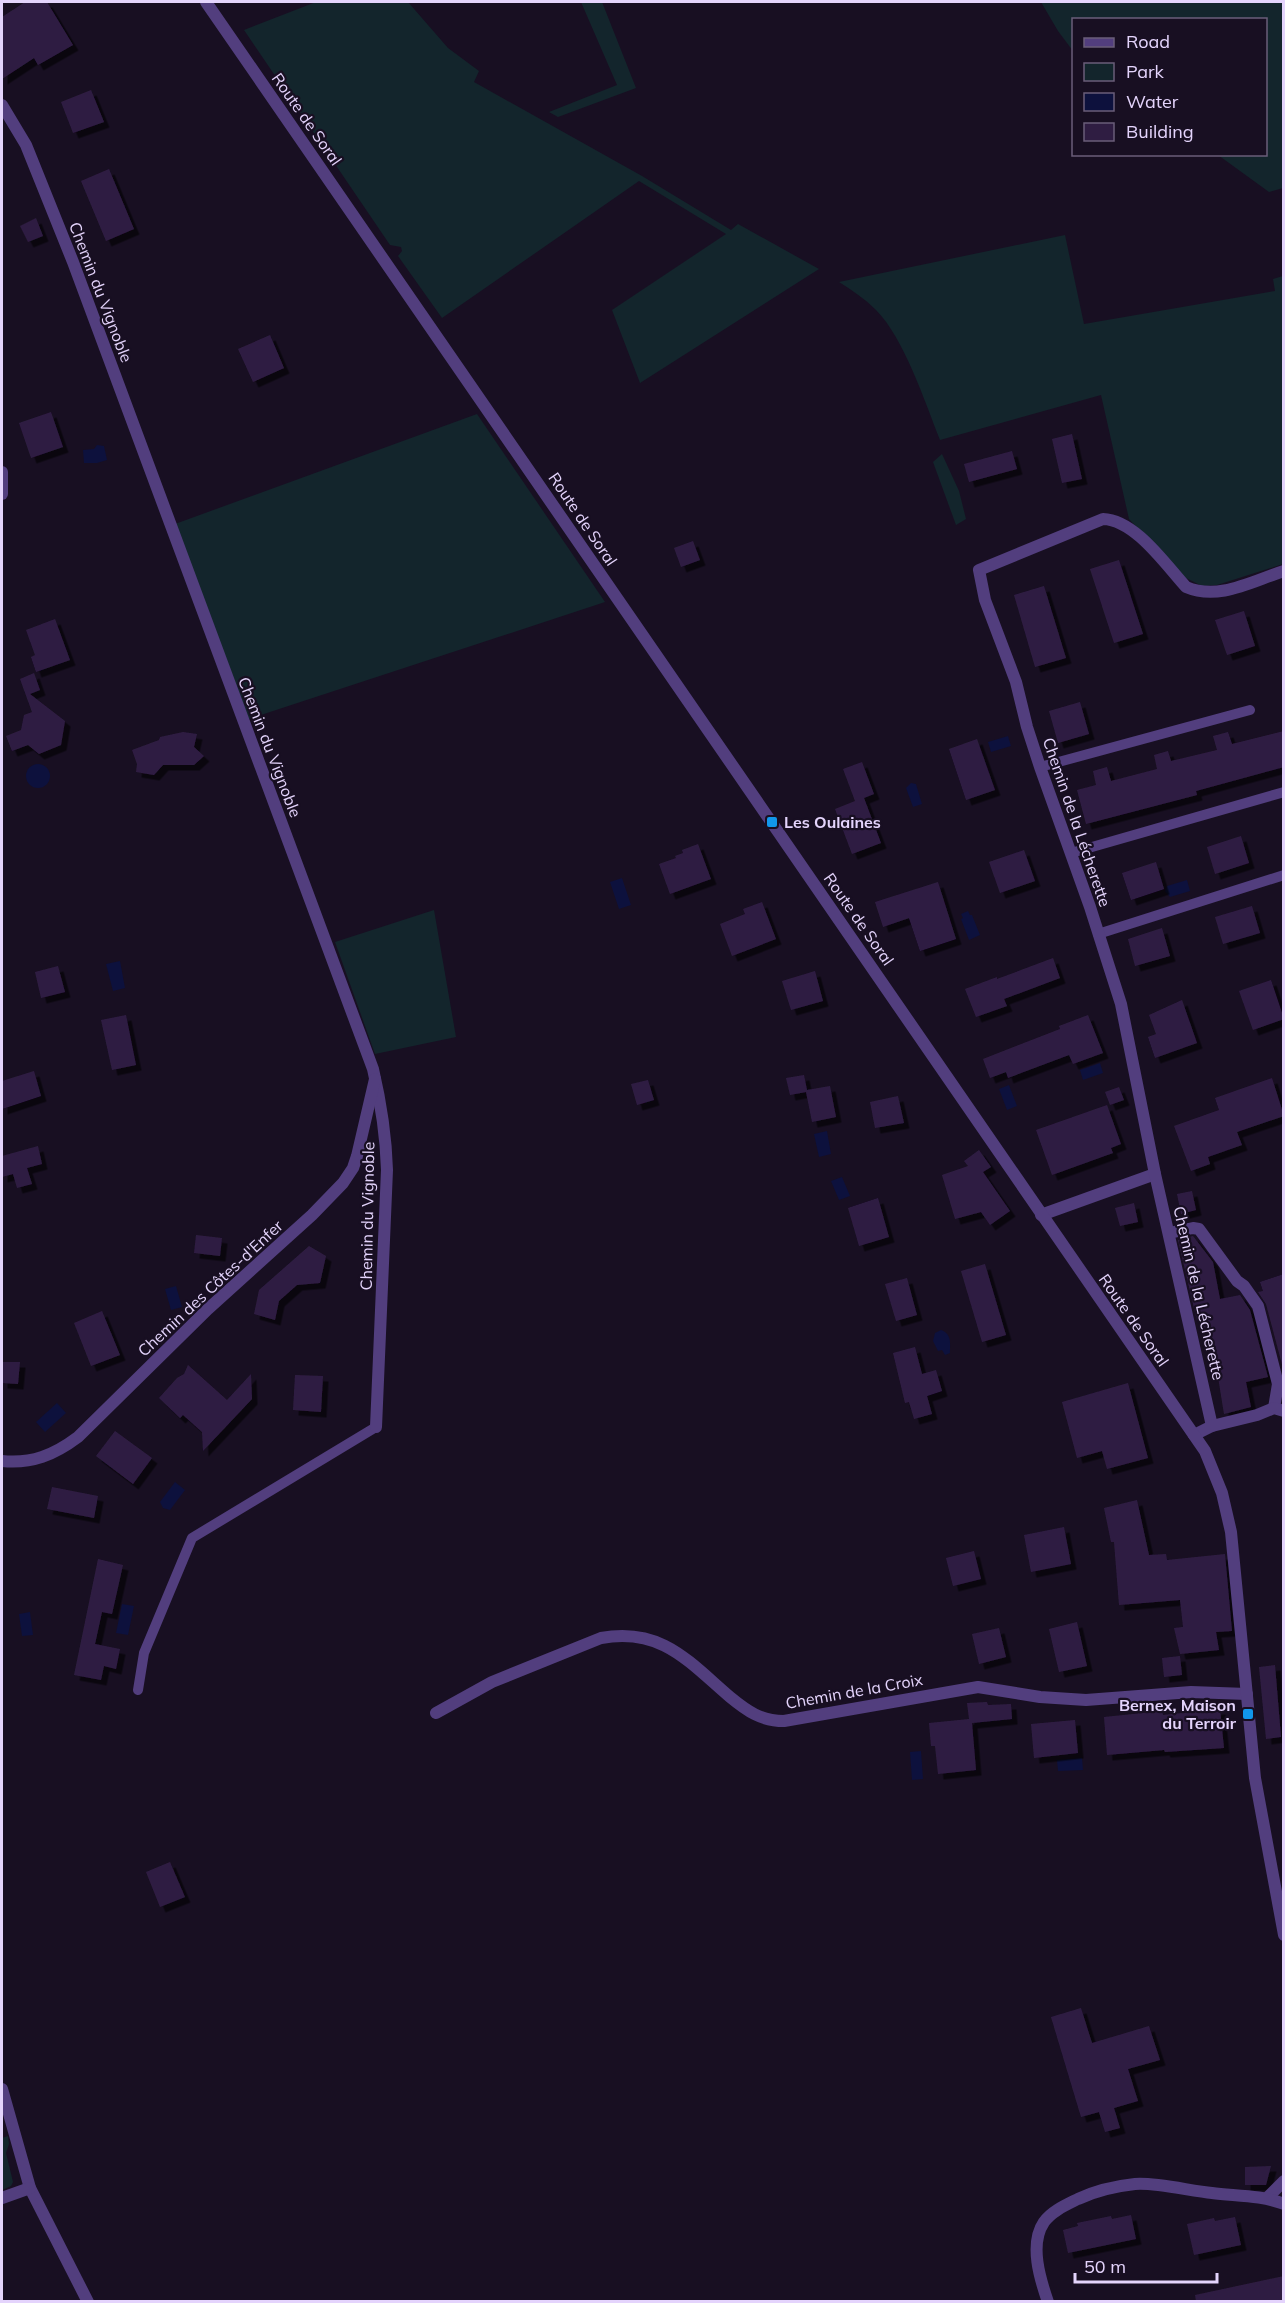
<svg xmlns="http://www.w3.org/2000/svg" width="1285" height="2303" font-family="Mulish,sans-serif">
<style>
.green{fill:#13252c}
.water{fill:#0d113d}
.building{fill:#2f1d42;filter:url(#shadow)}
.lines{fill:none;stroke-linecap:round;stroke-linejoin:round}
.service{stroke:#523e7e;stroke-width:10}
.minor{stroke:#523e7e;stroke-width:12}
.tertiary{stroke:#523e7e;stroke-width:12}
.poi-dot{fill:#1197eb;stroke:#180f22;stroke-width:2}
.labels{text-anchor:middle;stroke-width:4.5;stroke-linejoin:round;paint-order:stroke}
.street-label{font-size:16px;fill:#e4d4fc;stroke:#180f22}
.poi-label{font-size:16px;font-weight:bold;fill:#e4d4fc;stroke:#180f22;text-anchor:start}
</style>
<defs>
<filter id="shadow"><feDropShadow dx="5.5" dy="5.5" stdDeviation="0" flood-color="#0009"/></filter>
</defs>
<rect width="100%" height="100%" fill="#180f22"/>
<g class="green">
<path d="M316,2H408L448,48L479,71L474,82L642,176L731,230L738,224L819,269L640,383L612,310L726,234L639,181L442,318L398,256L402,251L401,247L390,245L244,30Z"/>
<path d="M581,2H602L636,88L558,117L549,112L617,85Z"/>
<path d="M1041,2H1283V188L1269,192L1218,155L1266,154V20H1074L1073,51L1058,31Z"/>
<path d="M1065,235L1084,324L1275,291L1273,279L1283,276V564L1217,585L1202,586L1184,577L1129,519L1101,395L940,440C925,402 904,338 876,310C865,299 852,290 839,282Z"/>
<path d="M477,414L605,602L249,719L175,524Z"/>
<path d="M942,454L959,491L966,519L956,525L933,462Z"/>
<path d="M434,910L456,1037L375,1054L335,942Z"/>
<path d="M8,2136L9,2144L6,2153L13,2182L11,2186L2,2190V2138Z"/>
</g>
<g class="water">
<path d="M97,445L104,446L107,460L97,463H84L83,450L94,449Z"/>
<path d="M1008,736L1011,746L991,752L988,742Z"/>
<circle cx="38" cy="776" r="12"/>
<path d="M911,783L916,784L922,804L913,807L906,788Z"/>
<path d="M622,878L631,905L619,909L610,882Z"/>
<path d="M1187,880L1190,891L1170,897L1165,891L1167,886Z"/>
<path d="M968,911L970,915H972L980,935L969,940L961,919L963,918L961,914Z"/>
<path d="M120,961L125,988L113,991L106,964Z"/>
<path d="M1100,1063L1103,1073L1083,1080L1080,1070Z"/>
<path d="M1009,1085L1017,1106L1007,1110L999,1089Z"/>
<path d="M827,1131L831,1154L819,1157L814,1134Z"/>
<path d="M842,1177L850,1196L839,1200L831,1181Z"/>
<path d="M176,1286L182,1307L171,1310L165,1289Z"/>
<path d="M941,1330C952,1334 950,1343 950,1353L945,1355L942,1350L938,1351L933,1341L935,1333Z"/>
<path d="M57,1403L66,1413L45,1432L36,1422Z"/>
<path d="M175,1482L185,1490L170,1510L163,1508L160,1502Z"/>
<path d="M122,1604L134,1606L128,1635L116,1633Z"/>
<path d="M30,1612L33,1635L22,1636L19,1614Z"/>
<path d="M921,1751L923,1779L912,1780L910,1752Z"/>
<path d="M1082,1758L1083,1770L1058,1771L1057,1760Z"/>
</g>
<g class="building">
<path d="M25,2H47L73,45L38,65L34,58L2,79V17Z"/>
<path d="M91,90L104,122L73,133L61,102Z"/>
<path d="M109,169L134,229L106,241L81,181Z"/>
<path d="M36,218L43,236L28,242L20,226Z"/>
<path d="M270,335L284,368L253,382L238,349Z"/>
<path d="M51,412L63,447L31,458L19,423Z"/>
<path d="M1072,434L1082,479L1062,483L1052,439Z"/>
<path d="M1012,451L1017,469L969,482L964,464Z"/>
<path d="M693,541L700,560L681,567L674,548Z"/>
<path d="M1119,560L1143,634L1114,643L1090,569Z"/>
<path d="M1044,586L1066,658L1035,667L1014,595Z"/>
<path d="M1244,611L1255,646L1227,655L1215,620Z"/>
<path d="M55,619L70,660L36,672L31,657L35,655L26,630Z"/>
<path d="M34,673L40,690L30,694L65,721L61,745L39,754L28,745L12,751L6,736L21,730L24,715L32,712L20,679Z"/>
<path d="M1080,702L1089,734L1058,743L1049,711Z"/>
<path d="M1284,731V767L1196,791L1197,795L1086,824L1077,790L1096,785L1093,771L1107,767L1111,781L1157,769L1154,755L1168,751L1171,761L1217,750L1213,736L1228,732L1232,744Z"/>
<path d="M183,732L197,734L194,747L204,756L194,765H163L154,775L136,772L137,764L132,750L159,740L160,737Z"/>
<path d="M977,739L995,790L966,800L949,749Z"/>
<path d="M862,762L874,794L864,798L881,843L852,854L835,809L855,801L843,769Z"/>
<path d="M1241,836L1249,863L1215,874L1207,847Z"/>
<path d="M698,844L711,879L670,894L659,864L676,858L675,856L683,853L682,850Z"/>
<path d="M1024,850L1035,881L1000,893L989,862Z"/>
<path d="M1156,862L1164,889L1131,900L1122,873Z"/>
<path d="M938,882L956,939L920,951L909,918L883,927L875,902Z"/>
<path d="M762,902L776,939L732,956L720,924L745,914L743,909Z"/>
<path d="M1252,906L1260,933L1223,944L1215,917Z"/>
<path d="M1162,928L1170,956L1135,966L1128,939Z"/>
<path d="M1053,958L1060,978L1004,999L1007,1006L976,1017L965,989L997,977V979Z"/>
<path d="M58,966L65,992L41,998L35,972Z"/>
<path d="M815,971L823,1001L791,1010L782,981Z"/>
<path d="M1271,980L1284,1019L1253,1030L1239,991Z"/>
<path d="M1182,1000L1197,1043L1155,1058L1148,1037L1156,1034L1149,1015Z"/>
<path d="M126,1015L136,1065L112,1070L101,1020Z"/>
<path d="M1088,1015L1103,1053L1073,1064L1069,1055L1008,1078L1006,1072L990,1078L983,1059L1060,1029L1059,1026Z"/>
<path d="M34,1071L41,1096L2,1109V1081Z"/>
<path d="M804,1075L807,1090L830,1086L836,1117L812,1122L806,1092L790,1095L786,1078Z"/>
<path d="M1272,1078L1284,1116L1237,1132L1242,1145L1208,1157L1210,1164L1191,1171L1174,1126L1219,1110L1215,1098Z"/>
<path d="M648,1080L654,1100L637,1105L631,1084Z"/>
<path d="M1119,1087L1124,1100L1110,1105L1105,1092Z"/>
<path d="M898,1096L904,1123L875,1128L870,1102Z"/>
<path d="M1107,1105L1121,1144L1111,1148L1113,1153L1052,1175L1036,1130Z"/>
<path d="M38,1146L42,1164L27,1168L32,1184L17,1188L13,1174L2,1177V1156Z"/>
<path d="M979,1150L991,1167L983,1172L1010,1211L990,1225L981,1212L955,1219L942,1175L968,1166L964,1161Z"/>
<path d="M1192,1191L1196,1210L1181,1214L1177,1194Z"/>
<path d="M878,1198L889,1237L859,1246L848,1208Z"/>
<path d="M1134,1203L1138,1222L1120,1226L1115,1208Z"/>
<path d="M196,1235L222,1238L220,1256L194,1253Z"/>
<path d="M1193,1236L1213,1262L1220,1299L1240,1295L1250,1310L1268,1377L1246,1382L1251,1407L1224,1414L1212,1340L1206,1341L1201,1320L1197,1321L1178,1240Z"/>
<path d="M309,1246L326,1256L320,1283L297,1285L279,1301L275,1320L254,1314L259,1290Z"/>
<path d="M985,1264L1006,1335L982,1342L961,1271Z"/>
<path d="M1284,1274V1372L1266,1304L1258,1292L1263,1291L1260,1282Z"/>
<path d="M907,1278L917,1315L896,1321L885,1284Z"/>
<path d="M102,1311L120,1355L91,1366L74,1323Z"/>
<path d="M915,1347L922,1374L936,1370L942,1391L927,1396L932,1414L914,1419L909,1402L905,1403L893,1353Z"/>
<path d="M2,1362H20L18,1384L2,1383Z"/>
<path d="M188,1365L227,1400L251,1374L252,1399L203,1451L202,1432L183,1415L180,1418L159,1398L177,1378L184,1374Z"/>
<path d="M295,1375L323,1376L321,1412L293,1410Z"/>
<path d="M1128,1383L1148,1458L1107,1469L1102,1451L1077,1458L1062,1402Z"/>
<path d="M115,1431L152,1458L133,1484L96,1456Z"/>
<path d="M52,1487L98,1496L94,1518L47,1509Z"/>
<path d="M1137,1500L1149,1555L1166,1554L1167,1560L1225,1554L1232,1631L1216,1632L1219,1650L1180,1654L1174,1628L1183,1627L1180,1600L1119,1605L1114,1542H1111L1104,1508Z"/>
<path d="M1064,1527L1071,1564L1031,1572L1024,1535Z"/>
<path d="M974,1551L981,1579L953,1586L946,1558Z"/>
<path d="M98,1559L123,1565L112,1614L102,1612L95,1644L120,1649L116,1669L104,1666L101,1680L74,1675Z"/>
<path d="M1077,1622L1087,1666L1059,1672L1049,1629Z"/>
<path d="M999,1628L1006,1657L979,1664L972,1634Z"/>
<path d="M1180,1656L1182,1675L1164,1677L1162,1658Z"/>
<path d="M1275,1665L1281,1737L1266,1739L1259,1667Z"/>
<path d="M987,1702L988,1705L1011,1704L1012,1719L972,1723L976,1770L938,1774L935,1746H931L929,1723L969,1719L967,1703Z"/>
<path d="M1220,1709L1224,1748L1165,1752L1164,1750L1107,1755L1104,1717L1162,1711L1163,1715Z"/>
<path d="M1075,1720L1078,1753L1034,1758L1031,1724Z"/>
<path d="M170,1862L185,1897L160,1907L146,1872Z"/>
<path d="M1081,2008L1092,2043L1149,2026L1160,2060L1128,2069L1138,2101L1114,2108L1120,2128L1105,2132L1099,2112L1081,2117L1051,2017Z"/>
<path d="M1271,2166L1266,2185H1245V2167Z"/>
<path d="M1131,2215L1136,2239L1068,2253L1063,2230L1078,2226L1077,2223L1111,2216L1112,2219Z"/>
<path d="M1235,2217L1241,2245L1194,2255L1187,2224L1214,2218L1215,2221Z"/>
<path d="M1284,2276V2301H1196L1195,2295Z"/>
</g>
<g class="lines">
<g class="service">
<path d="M1040,767L1250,710"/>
<path d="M1071,853L1284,792"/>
<path d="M1098,934L1284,875"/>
<path d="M138,1690L144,1653L192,1538L376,1427"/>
</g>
<g class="minor">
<path d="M2,105L26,145L73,262L373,1069C381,1103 386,1136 387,1170L376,1427"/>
<path d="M2,472V494"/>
<path d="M1041,1215L1155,1174"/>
<path d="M1169,1233L1193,1228L1199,1229L1237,1281L1244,1286L1258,1306L1278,1384L1274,1408"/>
<path d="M1212,1426L1155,1174L1121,1004L1090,907L1040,767L1027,727L1016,682L985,600L979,570L1103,519C1135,520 1165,564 1186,587C1219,601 1252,581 1284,571"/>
<path d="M1194,1435L1212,1426L1257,1415L1274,1408L1284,1411"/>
<path d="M2,1461C32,1464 54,1455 78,1437L208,1309L312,1215L343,1183L353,1168L357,1156L375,1079"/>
<path d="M436,1713L492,1682L601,1638C661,1627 688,1661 730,1697C747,1711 761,1721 784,1721L978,1687L1040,1697L1086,1700L1191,1692L1247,1694"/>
<path d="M2,2089L30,2188L88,2302"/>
<path d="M2,2198L30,2188"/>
<path d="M1267,2198L1284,2181"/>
<path d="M1048,2302C1040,2279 1029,2244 1044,2222C1052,2211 1066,2205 1078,2199C1095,2191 1116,2186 1135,2184C1154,2182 1191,2191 1212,2193C1236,2196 1261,2195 1284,2204"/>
</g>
<path class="tertiary" d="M206,2L1205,1451L1222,1493L1231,1532L1255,1778L1284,1935"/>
</g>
<g class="poi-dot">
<rect x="766" y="816" width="12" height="12" rx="3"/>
<rect x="1242" y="1708" width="12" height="12" rx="3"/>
</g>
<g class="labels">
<g class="street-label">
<text transform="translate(307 119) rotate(55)" y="6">Route de Soral</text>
<text transform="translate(101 292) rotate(69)" y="6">Chemin du Vignoble</text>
<text transform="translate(583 519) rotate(56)" y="6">Route de Soral</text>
<text transform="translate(270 747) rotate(69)" y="6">Chemin du Vignoble</text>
<text transform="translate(1077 822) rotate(71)" y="6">Chemin de la Lécherette</text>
<text transform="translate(859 919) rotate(55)" y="6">Route de Soral</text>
<text transform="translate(367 1216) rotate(-89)" y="6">Chemin du Vignoble</text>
<text transform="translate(210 1288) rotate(-43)" y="6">Chemin des Côtes-d'Enfer</text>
<text transform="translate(1199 1293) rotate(77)" y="6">Chemin de la Lécherette</text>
<text transform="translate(1134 1320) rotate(55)" y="6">Route de Soral</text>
<text transform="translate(854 1691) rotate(-10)" y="6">Chemin de la Croix</text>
</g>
<g class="poi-label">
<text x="784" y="828">Les Oulaines</text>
<text x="1236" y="1711" text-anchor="end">Bernex, Maison<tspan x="1236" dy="18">du Terroir</tspan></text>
</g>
</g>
<rect width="1285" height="2303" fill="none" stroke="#e4d4fc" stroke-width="6"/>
<rect x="1072" y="18" width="195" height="138" fill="#180f22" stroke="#6a5e79" stroke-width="1.5"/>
<rect x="1084" y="38" width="30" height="9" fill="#523e7e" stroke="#6a5e79" stroke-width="1.5"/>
<text x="1126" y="48" font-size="18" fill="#e4d4fc">Road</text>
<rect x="1084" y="63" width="30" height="18" fill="#13252c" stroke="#6a5e79" stroke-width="1.5"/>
<text x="1126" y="78" font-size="18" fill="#e4d4fc">Park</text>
<rect x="1084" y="93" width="30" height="18" fill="#0d113d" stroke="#6a5e79" stroke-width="1.5"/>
<text x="1126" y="108" font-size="18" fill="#e4d4fc">Water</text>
<rect x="1084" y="123" width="30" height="18" fill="#2f1d42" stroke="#6a5e79" stroke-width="1.5"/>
<text x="1126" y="138" font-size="18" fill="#e4d4fc">Building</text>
<path d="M1075 2273v9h142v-9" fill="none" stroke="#e4d4fc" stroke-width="3"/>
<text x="1084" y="2273" font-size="18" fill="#e4d4fc" stroke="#180f22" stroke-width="4.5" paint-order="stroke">50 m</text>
</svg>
